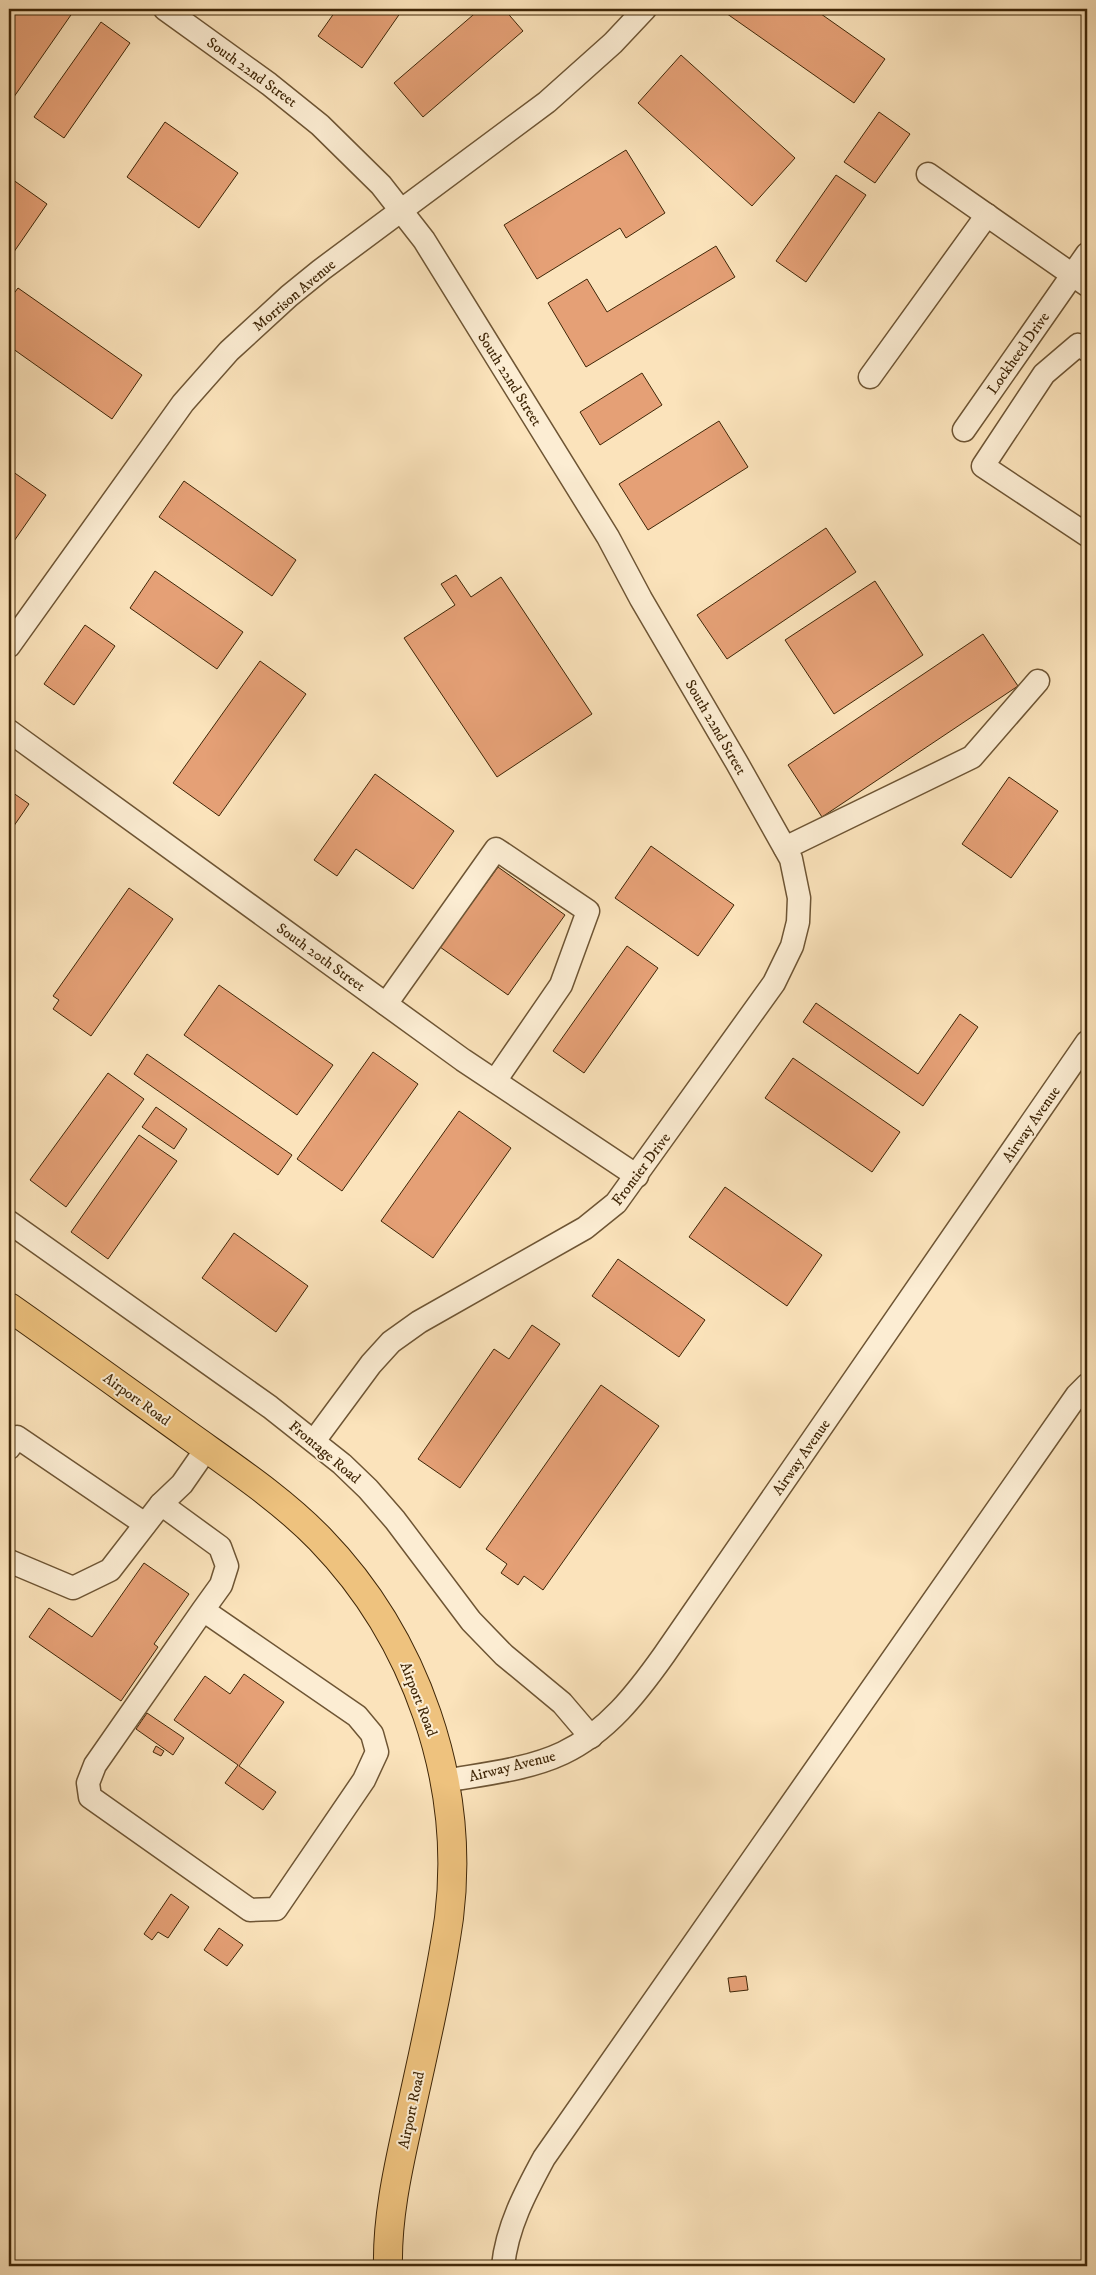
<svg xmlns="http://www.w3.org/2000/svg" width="1096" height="2275" font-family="'IM FELL DW Pica',serif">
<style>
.building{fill:#e5a076;stroke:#3f2607}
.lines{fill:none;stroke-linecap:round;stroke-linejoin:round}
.minor-casing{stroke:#6e5534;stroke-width:25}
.major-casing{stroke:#3f2607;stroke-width:30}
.minor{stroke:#fcedd3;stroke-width:22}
.major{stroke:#eec27e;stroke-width:28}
.labels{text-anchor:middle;stroke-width:4;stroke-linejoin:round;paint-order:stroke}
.street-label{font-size:15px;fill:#3f2607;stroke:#fcedd3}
</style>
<rect width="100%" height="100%" fill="#fbe3bb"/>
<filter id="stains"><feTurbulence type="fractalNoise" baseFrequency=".004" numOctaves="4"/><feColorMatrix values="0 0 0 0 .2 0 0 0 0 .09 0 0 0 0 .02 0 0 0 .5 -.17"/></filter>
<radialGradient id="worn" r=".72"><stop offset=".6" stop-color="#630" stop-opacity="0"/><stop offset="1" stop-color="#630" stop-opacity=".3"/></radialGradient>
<g class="building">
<path d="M9,9H69L73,12L9,104Z"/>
<path d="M337,9H403L362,68L318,36Z"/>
<path d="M480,9H504L523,31L423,117L394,83Z"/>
<path d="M725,9H814L885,59L854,103L723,11Z"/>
<path d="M101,22L130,43L64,138L34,117Z"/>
<path d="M681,55L795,158L752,206L638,103Z"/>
<path d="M879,112L910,134L875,183L844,162Z"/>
<path d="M165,122L238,173L199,228L127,177Z"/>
<path d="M626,150L665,213L626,238L620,228L537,279L504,225Z"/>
<path d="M836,175L866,195L806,282L776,261Z"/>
<path d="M9,177L47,204L9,259Z"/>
<path d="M716,246L735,277L586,367L548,303L587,279L607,312Z"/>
<path d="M18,288L142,375L112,419L9,346V300Z"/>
<path d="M642,373L662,405L600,445L580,412Z"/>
<path d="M719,421L748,467L648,530L619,484Z"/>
<path d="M9,469L46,495L12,544L9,542Z"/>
<path d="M184,481L296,560L272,596L159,517Z"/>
<path d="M826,528L856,572L727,659L697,615Z"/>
<path d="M155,571L243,632L217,669L130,608Z"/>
<path d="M456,575L471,597L501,577L592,714L497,777L404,638L455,605L441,584Z"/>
<path d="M875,581L923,655L834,714L785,640Z"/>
<path d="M85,625L115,646L74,705L44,684Z"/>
<path d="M983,634L1018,686L822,817L788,765Z"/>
<path d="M260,661L306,694L219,816L173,783Z"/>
<path d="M375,774L454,831L413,889L356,849L337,876L314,860Z"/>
<path d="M1009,777L1058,811L1011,878L962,844Z"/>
<path d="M9,790L29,804L9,833Z"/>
<path d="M651,846L734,905L698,956L615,898Z"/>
<path d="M498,867L565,915L508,995L440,947Z"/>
<path d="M129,888L173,919L91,1036L53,1009L59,1000L53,996Z"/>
<path d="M627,946L658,968L584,1073L553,1051Z"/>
<path d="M219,985L333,1065L297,1115L184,1035Z"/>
<path d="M816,1003L918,1074L960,1014L978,1027L923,1106L803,1022Z"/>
<path d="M373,1052L418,1084L342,1191L297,1159Z"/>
<path d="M147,1054L292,1155L278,1175L134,1074Z"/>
<path d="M793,1058L900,1132L872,1172L765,1098Z"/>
<path d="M108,1073L144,1099L66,1207L30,1180Z"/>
<path d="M156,1107L187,1129L174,1149L142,1127Z"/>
<path d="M459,1111L511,1148L433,1258L381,1221Z"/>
<path d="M139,1135L177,1161L108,1259L71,1232Z"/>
<path d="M725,1187L822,1255L787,1306L689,1237Z"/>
<path d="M234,1233L308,1286L276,1332L202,1278Z"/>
<path d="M618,1259L705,1320L679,1357L592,1296Z"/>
<path d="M532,1325L560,1344L460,1488L418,1459L494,1349L509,1359Z"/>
<path d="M601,1385L659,1426L543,1590L524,1576L518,1585L501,1573L507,1564L486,1549Z"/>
<path d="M144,1563L189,1594L154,1644L158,1647L121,1701L29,1637L49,1608L92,1637Z"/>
<path d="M244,1674L284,1702L239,1766L276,1792L263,1810L225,1783L238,1765L174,1720L205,1676L230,1694Z"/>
<path d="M147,1713L184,1738L173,1755L136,1729Z"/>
<path d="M156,1746L164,1751L161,1756L153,1752Z"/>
<path d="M171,1894L189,1907L168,1938L158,1932L152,1940L144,1934Z"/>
<path d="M219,1928L243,1945L227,1966L204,1950Z"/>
<path d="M746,1976L748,1990L730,1992L728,1978Z"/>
</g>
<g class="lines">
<g class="minor-casing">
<g id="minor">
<path d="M165,9L269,84L320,125L381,185L424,240L608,537L641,599L737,763L791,859L799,898L798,922L792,946L774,983L616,1203L585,1228L419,1322L391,1342L371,1364L314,1441"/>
<path d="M928,174L1087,285"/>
<path d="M1087,350L1078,345L1044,374L983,466L1087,535"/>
<path d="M870,377L987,215"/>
<path d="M964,430L1087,254"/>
<path d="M9,646L183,403L229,351L289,296L321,270L547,102L613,43L645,9"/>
<path d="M9,731L463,1060L637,1176"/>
<path d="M785,848L972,757L1038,681"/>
<path d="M386,1004L496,849L588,911L561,985L495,1081"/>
<path d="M9,1222L270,1407L342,1464L368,1489L395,1520L471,1621L504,1655L562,1703L591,1737"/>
<path d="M9,1448L17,1437L145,1524"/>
<path d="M161,1504L220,1547L227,1566L221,1585L203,1610L95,1765L88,1783L90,1797L250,1910L276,1909L364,1780L377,1752L372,1734L357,1716L203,1610"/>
<path d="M9,1561L73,1588L110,1570L161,1504L182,1484L207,1448"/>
<path d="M444,1781C483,1774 527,1770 563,1753C607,1732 637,1693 664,1655L1087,1042"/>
<path d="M503,2266C507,2227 525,2193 544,2158L1077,1395L1087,1385"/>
</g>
</g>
<g class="major-casing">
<path id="major" d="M9,1307C69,1349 128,1392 188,1435C234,1468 281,1499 320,1539C416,1638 466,1781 449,1918C439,1988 422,2058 407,2128C397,2173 387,2220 388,2266"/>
</g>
<use href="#minor" class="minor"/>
<use href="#major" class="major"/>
</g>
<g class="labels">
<g class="street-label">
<text transform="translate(252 72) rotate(36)" y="5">South 22nd Street</text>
<text transform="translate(294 295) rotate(-40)" y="5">Morrison Avenue</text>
<text transform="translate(1018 353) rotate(-55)" y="5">Lockheed Drive</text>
<text transform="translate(510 379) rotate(58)" y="5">South 22nd Street</text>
<text transform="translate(716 727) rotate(60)" y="5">South 22nd Street</text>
<text transform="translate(321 957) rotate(36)" y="5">South 20th Street</text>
<text transform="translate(1031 1124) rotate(-55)" y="5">Airway Avenue</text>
<text transform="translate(641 1169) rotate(-53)" y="5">Frontier Drive</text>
<text transform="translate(137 1399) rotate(36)" y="5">Airport Road</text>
<text transform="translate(325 1452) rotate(40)" y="5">Frontage Road</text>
<text transform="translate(801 1457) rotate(-55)" y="5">Airway Avenue</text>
<text transform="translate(419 1699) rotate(69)" y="5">Airport Road</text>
<text transform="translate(512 1766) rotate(-14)" y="5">Airway Avenue</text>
<text transform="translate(411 2110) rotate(-78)" y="5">Airport Road</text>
</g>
</g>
<rect width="1096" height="2275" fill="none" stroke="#fbe3bb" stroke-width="30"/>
<rect x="10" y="10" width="1076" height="2255" fill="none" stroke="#3f2607" stroke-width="2.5"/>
<rect x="15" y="15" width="1066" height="2245" fill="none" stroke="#3f2607"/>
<rect width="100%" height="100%" filter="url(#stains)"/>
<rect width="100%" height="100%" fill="url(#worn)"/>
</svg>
